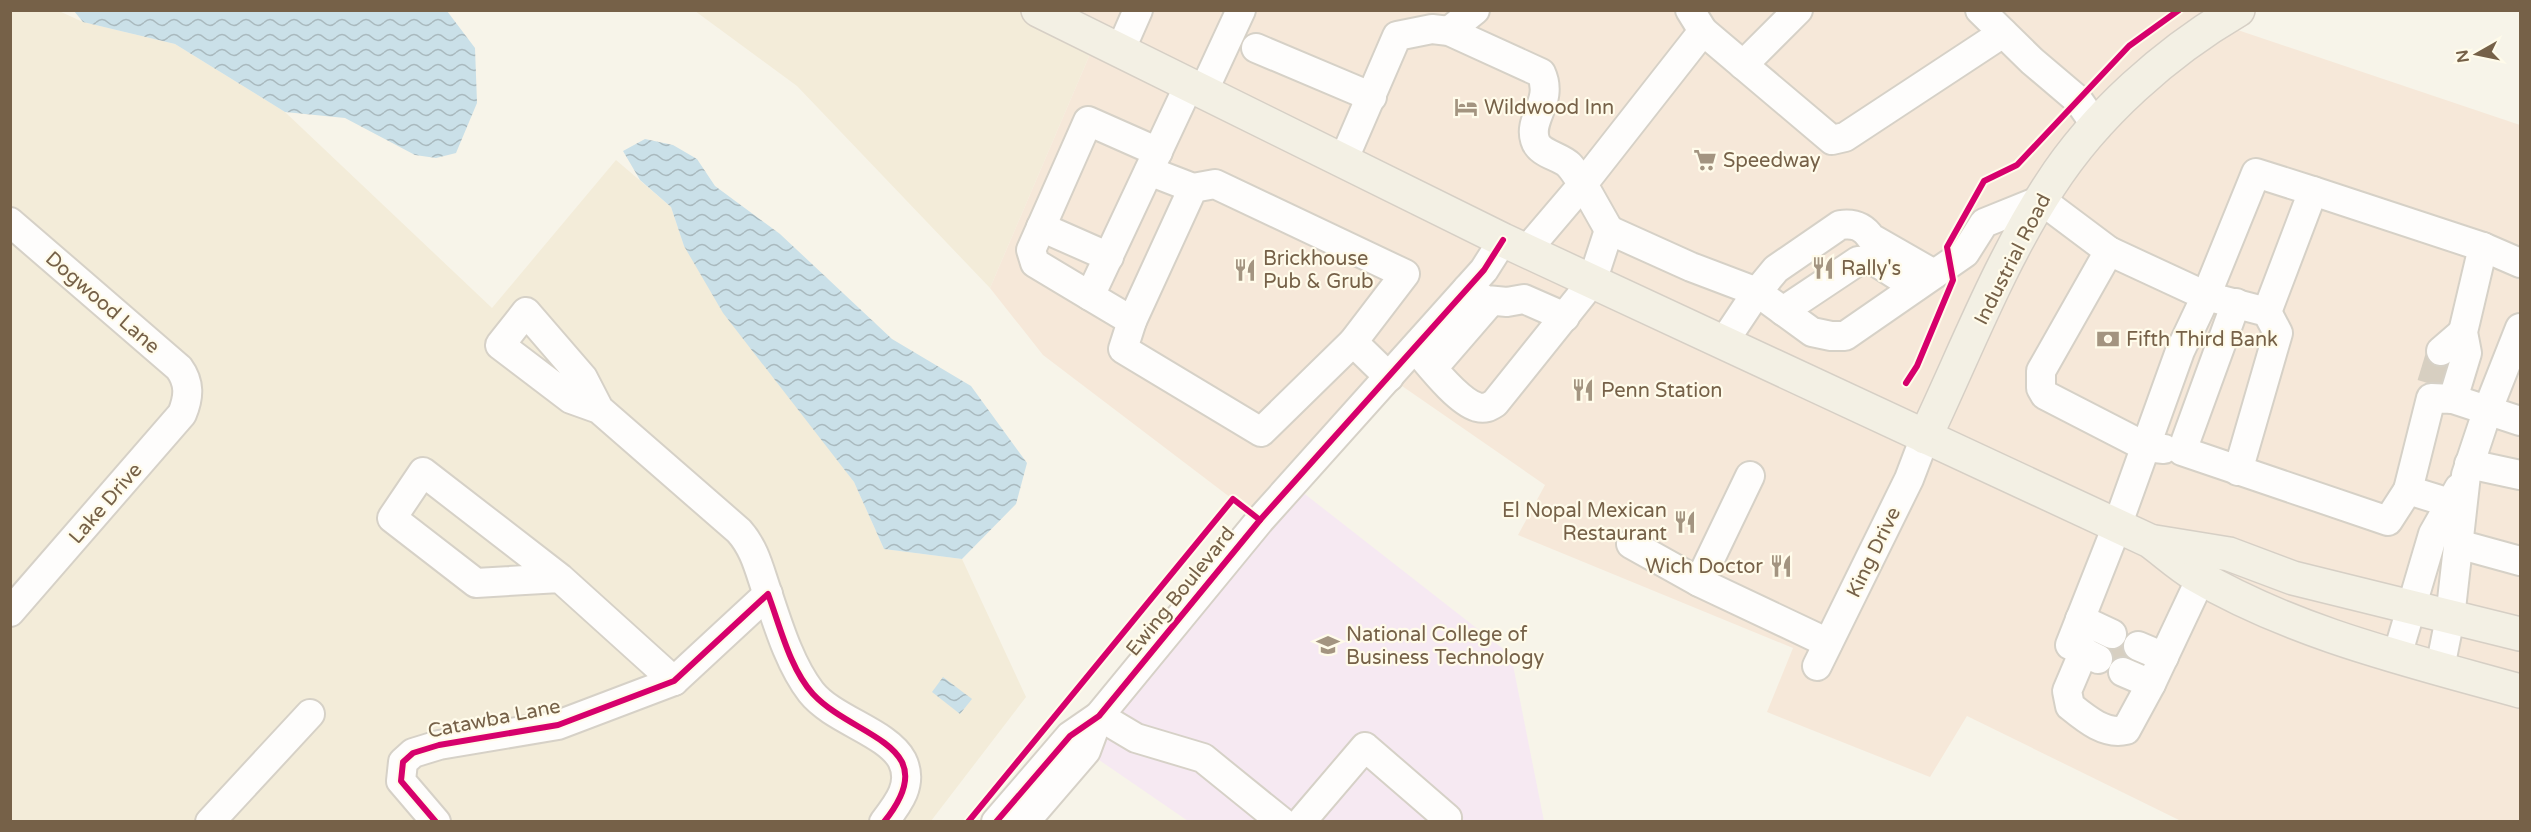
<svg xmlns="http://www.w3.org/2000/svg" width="2531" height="832" font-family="'Varela Round',sans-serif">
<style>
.residential{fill:#f3ecd9}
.commercial{fill:#f6e8d9}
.education{fill:#f6e9f2}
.water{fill:url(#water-waves)}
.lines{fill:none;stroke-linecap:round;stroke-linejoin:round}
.minor-tunnel{stroke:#d7cfc1;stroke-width:28;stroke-dasharray:28 14;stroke-linecap:butt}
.minor-casing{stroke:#d6d1c7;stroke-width:32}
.major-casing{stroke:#d6cfc5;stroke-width:36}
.minor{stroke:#fefdfc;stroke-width:28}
.major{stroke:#f3f0e4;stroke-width:33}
.cycleway-casing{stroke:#fffbea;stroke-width:10}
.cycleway{stroke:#d6006c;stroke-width:6}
.labels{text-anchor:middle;stroke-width:4.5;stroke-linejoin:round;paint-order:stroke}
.poi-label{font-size:20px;fill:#766148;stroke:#fffbea;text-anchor:start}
.street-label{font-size:20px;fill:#766148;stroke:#fffbea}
</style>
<defs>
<pattern id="water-waves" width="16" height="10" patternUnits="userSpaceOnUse" patternTransform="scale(1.5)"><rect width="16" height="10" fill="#cae0e8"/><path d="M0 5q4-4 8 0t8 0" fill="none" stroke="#a9b9be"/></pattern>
</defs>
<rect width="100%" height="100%" fill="#f7f4e9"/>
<g class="residential">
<path d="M10,11H59L83,22L175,44L285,112L492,308L616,160L671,207L684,246L854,482L884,549L962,559L1026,697L931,821H11Z"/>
<path d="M695,11H1038L1096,40L990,288L797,86Z"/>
</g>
<path class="commercial" d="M1038,11H2238L2217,23L2520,125V821H2181L1967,716L1930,777L1767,712L1793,648L1518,535L1545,485L1389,377L1260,520L1043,355L990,288L1096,40Z"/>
<path class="education" d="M1292,484L1511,655L1544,821H1188L1086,751Z"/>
<g class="water">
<path d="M74,11H447L475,48L477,103L456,153L436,158L415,155L345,118L285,112L175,44L83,22Z"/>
<path d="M645,139L673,145L697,159L715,186L780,234L892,339L971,386L1027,463L1016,504L962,559L884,549L854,482L723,313L684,246L671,207L640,180L623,151Z"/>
<path d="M943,677L972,699L960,714L932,692Z"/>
</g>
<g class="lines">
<g class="minor-tunnel">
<path d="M2431,384L2441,351"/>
<path d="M2105,646L2131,659"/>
</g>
<g class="minor-casing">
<g id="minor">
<path d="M1690,10L1703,31"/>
<path d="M1980,10L2032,61L2078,100L2097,127"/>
<path d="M1449,31L1475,10"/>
<path d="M1256,48L1372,97"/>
<path d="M1120,51L1138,10"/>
<path d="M1743,65L1798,10"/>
<path d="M1203,92L1241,10"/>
<path d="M1343,161L1397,36L1432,29L1449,31L1541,73C1554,101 1528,118 1535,140C1539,154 1560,156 1569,165C1574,170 1578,178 1583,184L1526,251"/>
<path d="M1149,171L1193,188L1215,184L1405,274L1353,342L1261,432L1123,349L1132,321L1193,188"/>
<path d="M10,222L179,368C190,383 189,397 182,414L10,612"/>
<path d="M1041,227L1109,257"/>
<path d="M1609,230L1583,184L1703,31L1832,140L1845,137L2003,33"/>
<path d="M2109,251L2041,371V388L2045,395L2146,447L2164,449"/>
<path d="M1467,289L1486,300L1507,302L1524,299L1565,317"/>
<path d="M1090,296L1035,263L1031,250L1088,121L1158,152"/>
<path d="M2236,303L2182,451L2388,521L2408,490L2450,503"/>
<path d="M1783,311L1858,261L1873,260L1915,287"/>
<path d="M2267,312L2313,191L2483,247L2520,263"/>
<path d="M1132,321L1090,296L1189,85"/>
<path d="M1353,342L1389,377"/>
<path d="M1723,343L1757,292L1776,269L1840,225C1854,223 1863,226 1871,238L1934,274"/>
<path d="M1415,348C1429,364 1457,401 1477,407C1485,409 1489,407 1495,403L1592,282L1609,230L1691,267L1757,292L1812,332L1831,336H1845L1965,253L1984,223L2041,200L2109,251L2206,296L2180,351L2117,526L2070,645L2098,659"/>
<path d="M2441,351L2463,332"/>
<path d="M1433,368L1491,301"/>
<path d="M2453,399L2467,353L2463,332L2483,247"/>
<path d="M599,409L571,399L500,345L526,312L583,378L599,409L739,531C755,549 759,569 767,592C778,625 790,665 811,692C833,720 887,732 902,760C914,784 898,804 884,822"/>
<path d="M2469,464L2520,475"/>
<path d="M2238,471L2278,333L2267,312L2206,296L2256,173L2313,191"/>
<path d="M2408,490L2431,398L2453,399L2520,421"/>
<path d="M1631,544L1699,582L1828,643"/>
<path d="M2458,544L2520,561"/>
<path d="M560,578L476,583L392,518L423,472L560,578L674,681"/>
<path d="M1699,582L1750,476"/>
<path d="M2080,619L2112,634"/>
<path d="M2138,646L2164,657"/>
<path d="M2084,651L2067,691L2070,706C2086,719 2105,735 2126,730L2151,684"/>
<path d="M2397,656L2433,534L2459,488"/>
<path d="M1817,666L1909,479L1925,437"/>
<path d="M2440,668L2450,618L2466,475L2488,409L2520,328"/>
<path d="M2123,672L2151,684L2201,578"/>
<path d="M1099,716L1136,738L1203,758L1282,822"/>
<path d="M210,822L310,714"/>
<path d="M436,822L401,781L403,762L413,753L439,745L558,725L674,681L768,594"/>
<path d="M996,822L1070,736L1099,716L1260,520L1484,270L1503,240"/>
<path d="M1025,822L1086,751L1099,716"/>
<path d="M1301,822L1365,747L1447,818L1446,822"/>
</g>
</g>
<g class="major-casing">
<g id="major">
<path d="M1038,10L1503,240L2150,541C2165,552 2179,565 2194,574C2294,633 2409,660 2520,691"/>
<path d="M1925,437C1965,353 1999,263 2050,185C2095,115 2166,52 2238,10"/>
<path d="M2155,542L2229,554L2293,578L2520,634"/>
</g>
</g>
<use href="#minor" class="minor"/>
<use href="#major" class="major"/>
<g class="cycleway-casing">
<g id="cycleway">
<path d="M1906,383L1917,366L1953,280L1947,247L1984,181L2017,165L2129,46L2179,10"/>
<path d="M436,822L401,781L403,762L413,753L439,745L558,725L674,681L768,594C780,626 790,669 813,694C855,739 947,744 884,822"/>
<path d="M968,822L1233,499L1260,520"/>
<path d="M996,822L1070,736L1099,716L1260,520L1484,270L1503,240"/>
</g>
</g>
<use href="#cycleway" class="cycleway"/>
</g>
<defs>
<g id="hotel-bare" transform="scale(1.8)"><path d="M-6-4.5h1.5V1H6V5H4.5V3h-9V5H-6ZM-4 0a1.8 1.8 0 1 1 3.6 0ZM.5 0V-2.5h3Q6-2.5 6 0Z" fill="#a39480" stroke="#fffbea" stroke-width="2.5" paint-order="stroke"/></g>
<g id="supermarket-bare" transform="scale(1.8)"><path d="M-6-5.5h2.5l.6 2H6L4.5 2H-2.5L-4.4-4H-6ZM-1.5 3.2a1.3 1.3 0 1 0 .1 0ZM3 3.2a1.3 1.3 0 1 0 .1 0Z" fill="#a39480" stroke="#fffbea" stroke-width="2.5" paint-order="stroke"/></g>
<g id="restaurant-bare" transform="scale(1.8)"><path d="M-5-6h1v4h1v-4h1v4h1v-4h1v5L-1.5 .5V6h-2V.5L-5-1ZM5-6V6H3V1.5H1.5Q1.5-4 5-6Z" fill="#a39480" stroke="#fffbea" stroke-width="2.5" paint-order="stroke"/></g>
<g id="bank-bare" transform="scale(1.8)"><path d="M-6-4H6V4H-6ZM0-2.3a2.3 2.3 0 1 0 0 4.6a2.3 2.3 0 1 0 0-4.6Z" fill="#a39480" stroke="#fffbea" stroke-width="2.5" paint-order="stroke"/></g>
<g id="university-bare" transform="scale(1.8)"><path d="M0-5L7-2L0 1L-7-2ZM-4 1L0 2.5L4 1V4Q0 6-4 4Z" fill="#a39480" stroke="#fffbea" stroke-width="2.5" paint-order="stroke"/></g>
</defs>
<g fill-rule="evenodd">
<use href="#hotel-bare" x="1466" y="107"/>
<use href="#supermarket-bare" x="1705" y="160"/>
<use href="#restaurant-bare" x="1823" y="268"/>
<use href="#restaurant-bare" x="1245" y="270"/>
<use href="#bank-bare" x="2108" y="339"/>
<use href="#restaurant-bare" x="1583" y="390"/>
<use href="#restaurant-bare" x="1685" y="522"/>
<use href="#restaurant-bare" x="1781" y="566"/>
<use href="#university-bare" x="1328" y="645"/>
</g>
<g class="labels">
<g class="poi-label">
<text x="1484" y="114">Wildwood Inn</text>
<text x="1723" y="167">Speedway</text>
<text x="1263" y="265">Brickhouse<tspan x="1263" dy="23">Pub &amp; Grub</tspan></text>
<text x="1841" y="275">Rally's</text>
<text x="2126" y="346">Fifth Third Bank</text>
<text x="1601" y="397">Penn Station</text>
<text x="1667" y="517" text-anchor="end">El Nopal Mexican<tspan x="1667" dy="23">Restaurant</tspan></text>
<text x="1763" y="573" text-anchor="end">Wich Doctor</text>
<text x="1346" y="641">National College of<tspan x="1346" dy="23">Business Technology</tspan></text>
</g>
<g class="street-label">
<text transform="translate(2012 259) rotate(-63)" y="7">Industrial Road</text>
<text transform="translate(103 302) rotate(41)" y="7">Dogwood Lane</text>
<text transform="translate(105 503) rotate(-49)" y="7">Lake Drive</text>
<text transform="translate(1873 552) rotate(-64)" y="7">King Drive</text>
<text transform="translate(1180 591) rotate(-51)" y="7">Ewing Boulevard</text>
<text transform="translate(494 718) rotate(-11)" y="7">Catawba Lane</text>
</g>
</g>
<rect width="2531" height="832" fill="none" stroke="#766148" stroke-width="24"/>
<g transform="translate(2477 54) rotate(261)" stroke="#fffbea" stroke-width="4.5" paint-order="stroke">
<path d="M0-4.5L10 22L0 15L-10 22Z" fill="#766148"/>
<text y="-9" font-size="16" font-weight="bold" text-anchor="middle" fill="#766148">N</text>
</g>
</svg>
